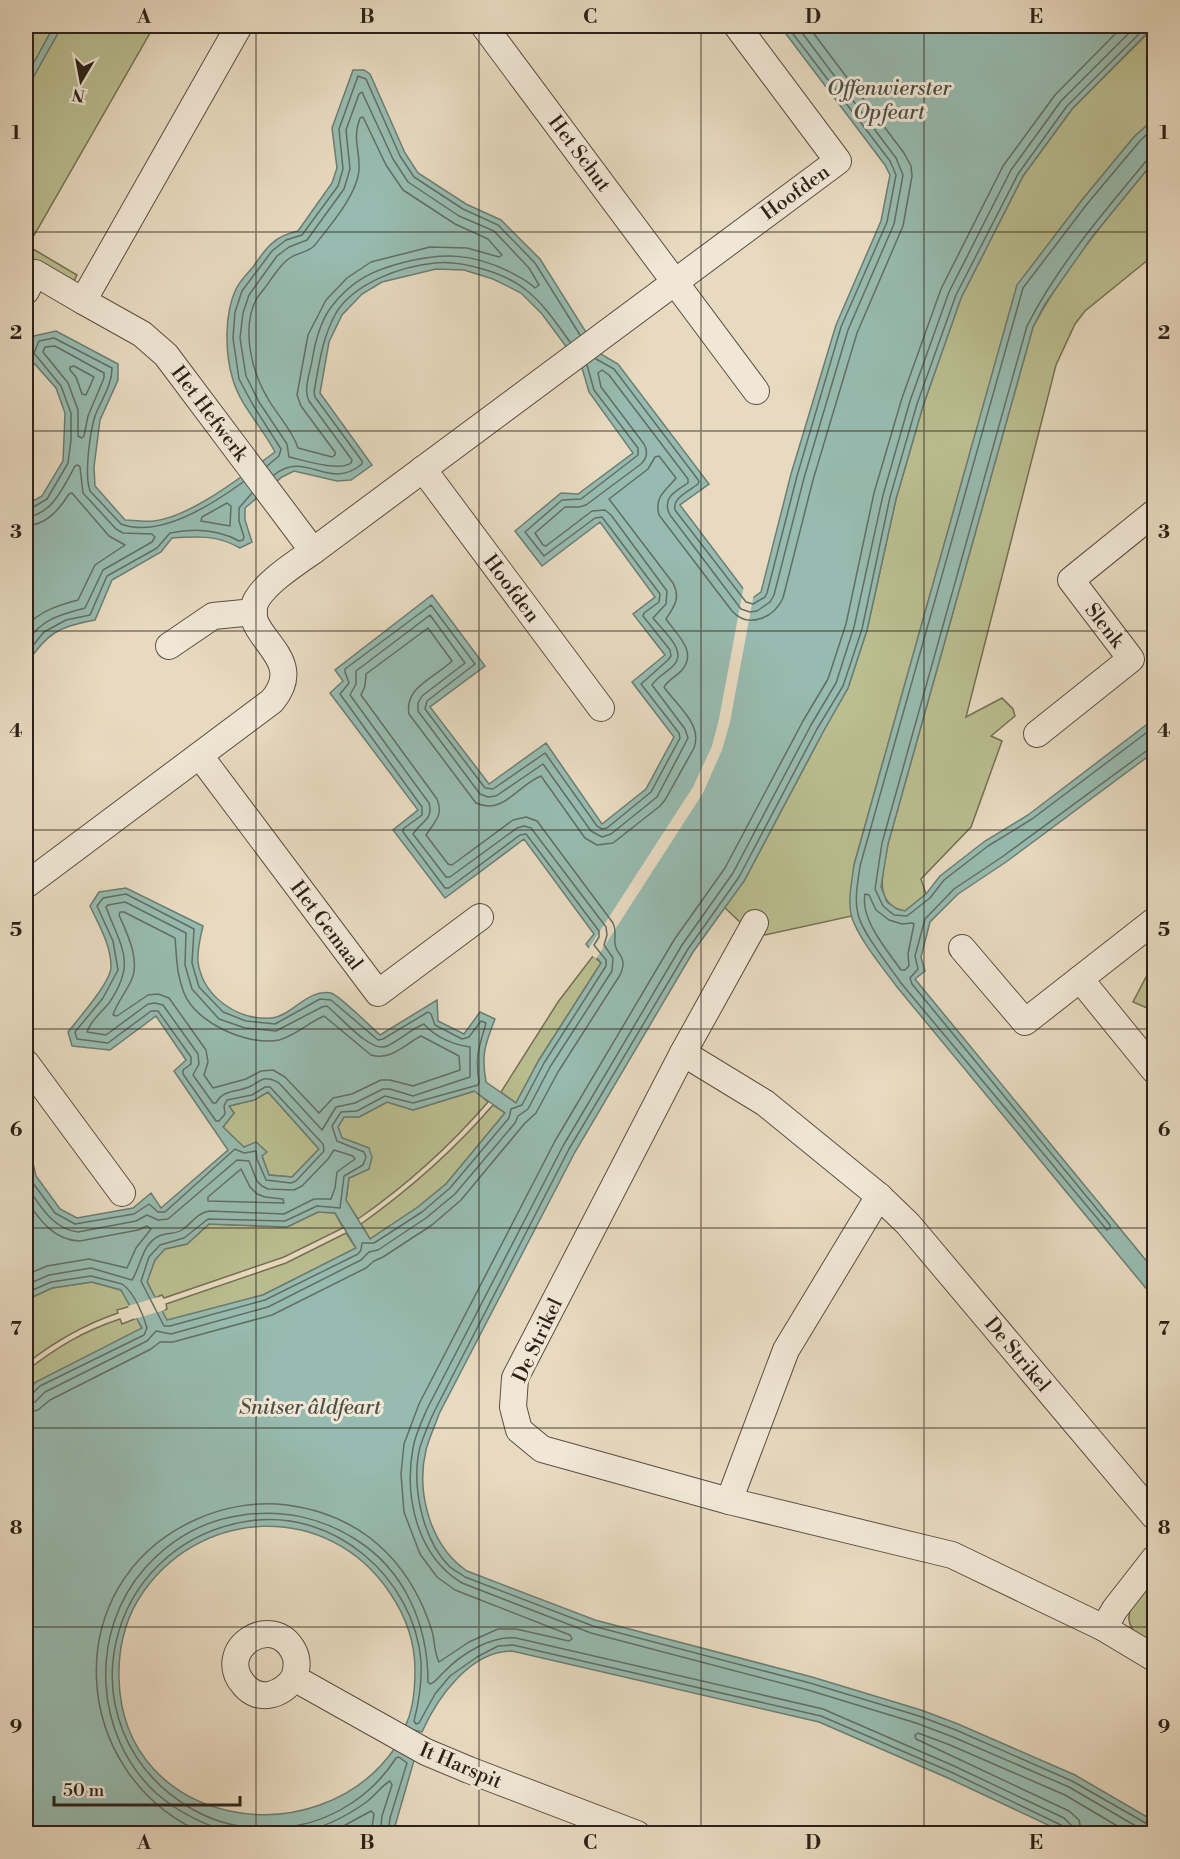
<svg xmlns="http://www.w3.org/2000/svg" width="1180" height="1859" font-family="'Libre Bodoni',serif">
<style>
.green{fill:#babe90;stroke:#737054;stroke-width:1.5}
.water{fill:#97bbb0;stroke:#6c7d73;stroke-width:1.5;fill-rule:evenodd}
.pier{fill:#e8dac0}
.lines{fill:none;stroke-linecap:round;stroke-linejoin:round}
.shore{stroke:#626e64;stroke-width:1.5}
.minor-casing{stroke:#5b4f42;stroke-width:28}
.minor{stroke:#f0e7d6;stroke-width:26}
.grid{fill:none;stroke:#2c2118;stroke-width:1.5;stroke-opacity:0.55}
.labels{text-anchor:middle;stroke-width:6;stroke-linejoin:round;paint-order:stroke}
.street-label{font-size:20px;fill:#2c2118;stroke:#f0e7d6}
.water-label{font-size:21px;font-style:italic;fill:#4c4f46;stroke:#f0e7d6}
.neatline{fill:none;stroke:#2c2118;stroke-width:2}
.grid-label{font-size:20px;text-anchor:middle;font-weight:bold;fill:#2c2118}
</style>
<rect width="100%" height="100%" fill="#e8dac0"/>
<filter id="stains"><feTurbulence type="fractalNoise" baseFrequency=".00333" numOctaves="4"/><feColorMatrix values="0 0 0 0 .2 0 0 0 0 .09 0 0 0 0 .02 0 0 0 .5 -.17"/></filter>
<radialGradient id="worn" r=".72"><stop offset=".6" stop-color="#630" stop-opacity="0"/><stop offset="1" stop-color="#630" stop-opacity=".3"/></radialGradient>
<g class="green">
<path d="M29,26H54L26,77V31Z"/>
<path d="M62,26H154L28,246L77,275L73,283L26,279V90Z"/>
<path d="M1154,27V119L1134,137L1082,200L1017,286L854,865L851,896L852,916L765,935L744,918L741,923L724,907L744,881L823,732L848,688L867,630L896,499L923,406L961,298L1023,176L1072,109Z"/>
<path d="M1154,161V255L1085,311L1075,324L1056,365L966,717L1002,698L1013,709L1015,716L991,736L1002,741L971,827L921,879L926,894L905,911C871,905 884,868 888,844L1033,327C1065,266 1111,214 1154,161Z"/>
<path d="M593,956L601,963L539,1060L516,1103L501,1092L558,1002Z"/>
<path d="M1146,977L1154,979V1011L1133,1002Z"/>
<path d="M475,1091L488,1102C450,1146 407,1185 358,1219L346,1201L349,1178L369,1169V1148L342,1138L338,1127L343,1117H359L387,1102L413,1110Z"/>
<path d="M268,1092L319,1149L292,1177L269,1175L262,1156L266,1152L244,1148L223,1127L234,1113L229,1106L254,1100Z"/>
<path d="M493,1105L505,1113L446,1184L418,1207L370,1239L361,1224C410,1189 454,1150 493,1105Z"/>
<path d="M318,1212L335,1213L343,1228L284,1257L164,1298L162,1295L155,1298L147,1281L155,1260L164,1249L187,1244L209,1224L287,1227Z"/>
<path d="M346,1233L356,1248L263,1295L167,1321L162,1311L167,1309L166,1304L286,1263Z"/>
<path d="M92,1282L121,1290L131,1306L117,1310L118,1313C83,1325 55,1341 26,1364V1300L52,1288Z"/>
<path d="M137,1318L142,1329L36,1382L26,1393V1371C56,1348 83,1331 120,1319L122,1324Z"/>
<path d="M1154,1575V1645C1148,1640 1139,1637 1134,1631C1118,1612 1144,1589 1154,1575Z"/>
</g>
<g class="water">
<path d="M54,26H62L26,90V77Z"/>
<path d="M780,26H1154L1072,109L1023,176L961,298L923,406L896,499L867,630L848,688L823,732L744,881L693,952L575,1152L439,1414C435,1426 429,1438 426,1450C416,1492 430,1546 467,1571L595,1620L812,1677L921,1710L958,1724L1075,1775L1154,1821V1833H1065L948,1778L819,1722L512,1651C470,1651 437,1698 422,1732L404,1728C414,1711 415,1688 415,1670C415,1642 405,1615 390,1593C328,1500 196,1506 138,1600C124,1623 118,1652 119,1679C123,1828 318,1859 395,1748L415,1757L393,1833H26V1393L36,1382L142,1328L121,1290L92,1282L52,1288L26,1300V1149L31,1155L36,1176L60,1209L77,1218L133,1208L151,1193L161,1208L228,1150L174,1071L186,1060L156,1016L110,1050L72,1046L68,1032C78,1019 111,982 111,967C111,945 99,925 90,906L99,892L126,888L203,926C200,938 197,950 198,962C203,997 238,1021 272,1018C291,1016 309,988 331,993C339,995 371,1027 380,1035L437,1000L438,1021L464,1034L480,1012L495,1019C485,1045 481,1054 486,1082L516,1103L539,1060L601,963L586,944L594,934L524,839L445,898L393,830L418,810L330,693L343,681L335,670L432,595L485,666L430,707L489,784L546,743L602,824L646,789L674,737L632,682L665,655L633,614L655,597L600,522L542,566L515,531L561,493L578,494L633,453L589,392L582,368L542,314L521,293L493,279L464,270L436,269L382,282L362,294L342,315L329,342L320,393L372,465L351,480L337,481L294,471L282,477L245,508V520L252,542L240,548C217,535 198,536 172,538L161,552L112,580L95,620C55,628 50,632 26,664V505L42,496L63,461L65,413L56,388L26,354L34,336L56,331L118,364V380L100,420L94,467L95,486L125,520C135,520 145,522 154,521C191,517 245,474 275,452C263,428 241,407 233,380C225,354 224,314 236,289C240,281 247,274 253,267C266,248 274,236 298,231L332,183L337,168L332,128L353,70H364L370,74L405,153L418,173L466,204L501,220L540,259L599,353L618,364L709,484L680,505L751,599L761,592L791,474L836,325L881,221L890,175L885,165ZM474,1091L505,1113L446,1184L418,1207L370,1239L346,1200L349,1178L369,1169L372,1157L369,1148L342,1138L338,1127L344,1117H359L387,1102L413,1110ZM268,1092L319,1149L292,1177L269,1175L262,1156L267,1152L256,1142L244,1147L223,1127L234,1113L229,1106L254,1100ZM318,1212L335,1213L356,1248L263,1295L167,1320L147,1282L155,1260L165,1249L187,1244L209,1224L287,1227Z"/>
<path d="M1154,119V161L1092,237L1045,304L1033,327L888,844L881,887L887,902L897,909L905,911L926,894L940,876L985,841L1028,815L1154,719V752L1006,862L958,894L930,922L921,957L925,971L915,979L1154,1270V1298L897,987C883,968 859,939 852,918C847,902 852,881 854,865L1017,285L1082,200L1134,137Z"/>
</g>
<g class="pier">
<path d="M744,585L751,595L754,593L730,722L722,750L703,793L596,959L587,951L693,787L712,746L719,719Z"/>
<path d="M158,1297L165,1310L134,1319L128,1306Z"/>
</g>
<g class="lines">
<g class="shore">
<path d="M1136,26L1061,101L1011,170L949,292L910,401L883,495L854,627L836,683L811,725L733,873L682,945L563,1146L427,1409C422,1421 415,1435 413,1448C404,1497 417,1556 462,1583L591,1633L808,1690L916,1723L953,1737L1069,1787L1146,1832L1154,1833"/>
<path d="M1147,26L1067,106L1018,174L956,295L917,404L890,497L862,629L843,686L817,729L739,877L688,949L569,1149L434,1412C429,1423 424,1435 420,1447C411,1484 422,1539 449,1566C453,1570 460,1573 465,1577L593,1626L810,1683L919,1716L956,1730L1072,1781L1149,1825L1154,1826"/>
<path d="M362,92L393,159L408,182L459,216L494,231L529,268L539,285L535,288C527,280 517,276 508,271C471,253 444,253 405,262C374,270 353,279 332,306C320,321 315,342 312,361C310,373 303,390 309,401L352,460L351,463C339,472 303,460 289,457L287,444L259,402L246,376L240,338L243,313L249,295L277,256L289,247L307,240L344,189L350,169L346,130L359,94Z"/>
<path d="M363,117L386,165L403,190L455,224L488,239L502,255L499,257L467,248L430,247L371,262L347,278L326,300L308,335L297,395L301,406L335,452V455L332,457L298,448C292,429 276,414 267,397C251,370 241,327 257,298C261,292 267,286 271,279C276,273 280,266 286,261C294,253 305,254 314,246C329,227 358,194 359,169C360,149 352,139 360,118Z"/>
<path d="M1154,127L1139,142L1087,204L1023,288L860,866C858,882 854,899 858,914C861,931 890,967 901,983L1107,1230L1110,1228V1225L912,984L910,978L918,969L915,956L925,919L954,889L1002,857L1149,749L1154,747"/>
<path d="M1154,158L1147,160C1104,212 1058,265 1027,326L882,843L875,889L883,906L894,915L907,916L930,898L944,880L988,846L1032,819L1154,727"/>
<path d="M55,346L104,373V378L88,416L84,436L82,438L78,436V410L68,383L43,352L45,347Z"/>
<path d="M596,359L614,369L699,481L698,484C689,491 672,498 675,510L746,602L753,604L765,597L767,593L797,476L841,327L887,222L896,175L890,161L787,26"/>
<path d="M74,366L94,377L86,395L82,394L76,377L70,370V367Z"/>
<path d="M267,466L279,456L281,449L253,405L239,379L233,338L235,312L242,291L272,251L286,240L302,235L338,186L343,169L339,129L358,76L366,79L400,156L414,177L463,209L498,225L535,263L580,335"/>
<path d="M274,475C306,449 328,492 362,464V461L315,397L314,392C319,365 322,338 336,313C354,283 402,266 435,263C461,260 506,273 526,290C544,304 557,324 570,342"/>
<path d="M227,503L231,506L230,526L201,521L202,517Z"/>
<path d="M26,510L30,509L47,499L68,463L71,440V413L61,386L34,353L39,341L54,338L112,368C112,386 101,400 95,416C90,432 84,475 90,491L121,524C160,539 213,504 243,482"/>
<path d="M26,517C52,515 64,486 75,466L78,465L80,467L83,493L116,529L123,533L152,534L155,537L152,542L103,570L85,608C57,616 44,618 26,642"/>
<path d="M26,526C46,525 59,510 69,494L72,493L109,536L125,545L95,565L78,600C59,605 39,611 26,627"/>
<path d="M26,654L44,632L66,620L90,615L107,576L157,548L170,533C195,528 217,529 239,541L243,540L244,537L239,521V508L252,493"/>
<path d="M865,894L869,895L876,910L889,920L902,924L912,923L914,924L908,954L909,966L905,970H901C887,950 860,919 865,894Z"/>
<path d="M125,902L186,933L185,965L192,989L219,1019L245,1028L276,1031L322,1007L327,1006C340,1016 371,1054 387,1046C400,1040 411,1029 424,1024C435,1037 454,1045 470,1047V1077L413,1096L390,1089H383L355,1103L336,1107L322,1130L279,1083C274,1080 270,1078 264,1079C259,1080 256,1084 251,1086C238,1093 224,1088 216,1103H213L193,1075L199,1064L198,1054L163,1005L155,1003L148,1004L106,1035L87,1032C90,1021 102,1012 109,1003C137,962 121,948 106,907L108,905Z"/>
<path d="M120,912H124L175,938C177,958 176,973 184,993C196,1023 247,1046 279,1040C295,1036 309,1022 324,1016L371,1055C391,1061 405,1044 421,1036L459,1056L460,1070L413,1086L390,1080H381L352,1094L333,1098L319,1113L285,1077L273,1070L261,1071L246,1079L213,1088L204,1075L208,1062L206,1050L169,998L158,994L148,995L117,1016L113,1015C116,1004 126,992 131,981C141,961 127,933 119,915Z"/>
<path d="M26,1159L30,1179L55,1213L75,1224L134,1214L149,1204L158,1212H165L235,1149L244,1153L256,1151L257,1159L266,1180L291,1183L296,1181L324,1151L323,1144L270,1087H265L252,1095L227,1100L224,1106L225,1114L219,1121H216L183,1074V1070L191,1064V1057L158,1011H151L108,1043L77,1039L75,1032L103,998L118,970L113,941L97,906L103,898L126,894L194,929L192,963L199,987L223,1012L246,1021L275,1024L320,999L331,1000L378,1040L383,1039L428,1012L431,1014L435,1025L462,1039L469,1037L481,1021L486,1023C479,1048 475,1055 479,1082L478,1085L413,1103L385,1096L357,1111L341,1112L332,1126L337,1141L364,1152L366,1157L363,1165L344,1176L340,1208L317,1206L285,1221L208,1219L184,1238L160,1245L149,1257L141,1281L164,1326H170L265,1300L358,1254L361,1250L362,1243H374L422,1212L450,1188L509,1118L511,1109L522,1105L544,1063L606,966V960L594,945L599,937V931L526,834L520,835L449,888H445L403,832V829L422,815V807L340,694L349,683L345,672V669L431,605L475,664L427,701L425,709L485,788L493,789L545,753L597,826L602,829L607,828L651,792L680,738L679,733L641,684L668,660L671,656L670,650L643,616L644,613L659,602L660,594L602,517L595,518L544,556L525,532L562,500L581,499L638,455V448L594,390L587,365"/>
<path d="M241,1169L250,1187L257,1194L265,1197L283,1199L284,1203L208,1201V1197Z"/>
<path d="M26,1185C39,1204 52,1229 78,1232L136,1221L147,1215L158,1220L168,1219L237,1160L249,1161L257,1181L262,1186L268,1189L294,1190L302,1186L328,1159L334,1150L353,1156L355,1159L337,1172L335,1188L331,1199H314L284,1214L209,1211C197,1213 192,1223 182,1230C176,1234 166,1233 159,1236C142,1244 141,1266 132,1280L91,1268L49,1275L26,1285"/>
<path d="M26,1200C39,1219 54,1241 80,1241L138,1230L147,1226L151,1229L136,1248L127,1268L89,1259L47,1266L26,1275"/>
<path d="M26,1293L51,1282L91,1276L122,1284C134,1292 143,1314 147,1328L144,1335L40,1386L31,1395L26,1396"/>
<path d="M26,1404L35,1402L45,1392L147,1341L156,1331L171,1334L268,1307L361,1260L369,1252L378,1250L426,1218L455,1194L515,1123L518,1116L528,1109L550,1067L612,971L613,958L604,945L607,935L606,927L531,828L524,826L517,828L450,877H446L413,834C420,822 434,820 429,803L350,695L356,684V671L430,615L465,663L422,696L418,703V711L480,794L488,797L496,796L543,764L591,831L602,837L611,834L657,797L688,738L685,729L652,685C657,677 666,673 673,666C689,651 662,630 653,618L666,604L667,591L611,515L605,510L592,511L546,546L543,545L535,533L565,507H579L586,505L641,464C647,458 648,451 644,444L601,387L598,373L602,370L609,375L688,479V483C676,491 661,498 670,515L741,609L750,612L757,611L770,602L774,595L804,478L848,330L894,224L903,175L896,158L797,26"/>
<path d="M26,1413L38,1410L50,1400L151,1349L160,1342H173L272,1315L366,1268L374,1261L383,1257L432,1225L461,1200L525,1123L536,1113L558,1072L620,975C629,955 615,955 615,943C614,935 617,931 613,923L537,821L526,817L513,820L452,865L448,864L426,835C434,822 444,816 437,799L361,695L365,686L366,674L428,628L452,661C436,677 404,687 409,714L476,803C503,816 519,784 541,776L585,838L597,845L613,843L660,806L665,800L694,748C703,724 676,705 664,687C668,680 677,676 682,670C698,651 676,634 666,619C674,607 681,598 673,583L609,499L648,469L655,457L659,456L676,478C666,491 654,496 659,515L732,611C748,629 774,618 783,598L813,480L857,333L903,226L912,176L911,166L904,153L808,26"/>
<path d="M205,1834C68,1776 56,1583 195,1520C223,1507 256,1501 287,1505C325,1510 361,1526 388,1554C409,1576 423,1602 432,1631C435,1641 434,1653 439,1662L469,1642L498,1629H516L569,1641L572,1639L570,1635L455,1590L437,1577L420,1554L404,1512L401,1474L404,1444L419,1404L555,1141L674,940L725,868L803,721L828,679L846,624L874,493L902,398L941,289L1003,166L1055,95L1123,26"/>
<path d="M236,1834C206,1826 180,1814 156,1793C93,1735 89,1631 145,1568C171,1539 205,1520 243,1515C283,1509 322,1518 355,1539C405,1570 428,1625 428,1682L430,1684C436,1682 439,1676 444,1672C461,1654 490,1636 516,1638L823,1709L954,1766L1064,1818L1071,1825L1073,1834"/>
<path d="M295,1834C320,1829 344,1818 365,1803C374,1797 381,1786 390,1781L392,1785L382,1816L380,1834"/>
<path d="M329,1834L371,1811L374,1814L371,1834"/>
<path d="M388,1834L390,1818L407,1763L399,1757L396,1758C374,1793 336,1819 295,1826C257,1832 219,1826 187,1806C61,1727 103,1543 249,1521C334,1508 414,1578 421,1661C422,1682 419,1702 414,1721L416,1724L419,1723L435,1694L450,1676L477,1657L498,1646L513,1645L821,1716L951,1772L1061,1825L1065,1828V1834"/>
<path d="M1082,1834L1079,1820L1069,1811L916,1739L915,1735L918,1733L950,1745L1065,1795L1131,1834"/>
</g>
<g class="minor-casing">
<g id="minor">
<path d="M239,26L83,301L142,334L166,355L313,551"/>
<path d="M484,26L756,391"/>
<path d="M26,291L35,273L83,301"/>
<path d="M423,469L601,708"/>
<path d="M169,646L213,616L254,612"/>
<path d="M1037,734L1131,659L1071,580L1154,513"/>
<path d="M200,756L378,993L480,917"/>
<path d="M26,885L272,701C311,655 236,635 257,599C268,581 296,563 313,551L838,161L737,26"/>
<path d="M962,948L1025,1022L1154,921"/>
<path d="M1080,979L1154,1070"/>
<path d="M683,1053L755,923"/>
<path d="M26,1063L122,1193"/>
<path d="M729,1501L786,1350L879,1196"/>
<path d="M1154,1516L908,1224L879,1196L765,1103L683,1053L515,1378L513,1407L519,1430L542,1449L729,1501L952,1555L1104,1628L1154,1658"/>
<path d="M1104,1628L1115,1609L1154,1559"/>
<path d="M294,1678C282,1695 259,1703 244,1685C213,1650 273,1610 294,1652C298,1661 297,1668 294,1678L426,1752L469,1770L637,1834"/>
</g>
</g>
<use href="#minor" class="minor"/>
</g>
<path class="grid" d="M256,26V1834M479,26V1834M701,26V1834M924,26V1834M26,232H1154M26,431H1154M26,631H1154M26,830H1154M26,1029H1154M26,1228H1154M26,1428H1154M26,1627H1154"/>
<g class="labels">
<g class="street-label">
<text transform="translate(580 153) rotate(53)" y="7">Het Schut</text>
<text transform="translate(795 192) rotate(-36)" y="7">Hoofden</text>
<text transform="translate(210 413) rotate(53)" y="7">Het Hefwerk</text>
<text transform="translate(512 588) rotate(53)" y="7">Hoofden</text>
<text transform="translate(1105 625) rotate(52)" y="7">Slenk</text>
<text transform="translate(327 925) rotate(53)" y="7">Het Gemaal</text>
<text transform="translate(537 1340) rotate(-65)" y="7">De Strikel</text>
<text transform="translate(1018 1354) rotate(50)" y="7">De Strikel</text>
<text transform="translate(461 1765) rotate(23)" y="7">It Harspit</text>
</g>
<g class="water-label">
<text x="889" y="95">Offenwierster<tspan x="889" dy="24">Opfeart</tspan></text>
<text x="310" y="1414">Snitser âldfeart</text>
</g>
</g>
<rect width="1180" height="1859" fill="none" stroke="#e8dac0" stroke-width="66"/>
<g transform="translate(81 81) rotate(190)" stroke="#f0e7d6" stroke-width="4.5" paint-order="stroke">
<path d="M0-4.5L10 22L0 15L-10 22Z" fill="#2c2118"/>
<text y="-9" font-size="16" font-weight="bold" text-anchor="middle" fill="#2c2118">N</text>
</g>
<path d="M54 1796v9h186v-9" fill="none" stroke="#2c2118" stroke-width="3"/>
<text x="63" y="1796" font-size="18" fill="#2c2118" stroke="#f0e7d6" stroke-width="4.5" paint-order="stroke">50 m</text>
<rect x="33" y="33" width="1114" height="1793" class="neatline"/>
<g class="grid-label">
<text x="144" y="23">A</text>
<text x="367" y="23">B</text>
<text x="590" y="23">C</text>
<text x="813" y="23">D</text>
<text x="1036" y="23">E</text>
<text x="16" y="139">1</text>
<text x="1164" y="139">1</text>
<text x="16" y="339">2</text>
<text x="1164" y="339">2</text>
<text x="16" y="538">3</text>
<text x="1164" y="538">3</text>
<text x="16" y="737">4</text>
<text x="1164" y="737">4</text>
<text x="16" y="936">5</text>
<text x="1164" y="936">5</text>
<text x="16" y="1136">6</text>
<text x="1164" y="1136">6</text>
<text x="16" y="1335">7</text>
<text x="1164" y="1335">7</text>
<text x="16" y="1534">8</text>
<text x="1164" y="1534">8</text>
<text x="16" y="1733">9</text>
<text x="1164" y="1733">9</text>
<text x="144" y="1849">A</text>
<text x="367" y="1849">B</text>
<text x="590" y="1849">C</text>
<text x="813" y="1849">D</text>
<text x="1036" y="1849">E</text>
</g>
<rect width="100%" height="100%" filter="url(#stains)"/>
<rect width="100%" height="100%" fill="url(#worn)"/>
</svg>
